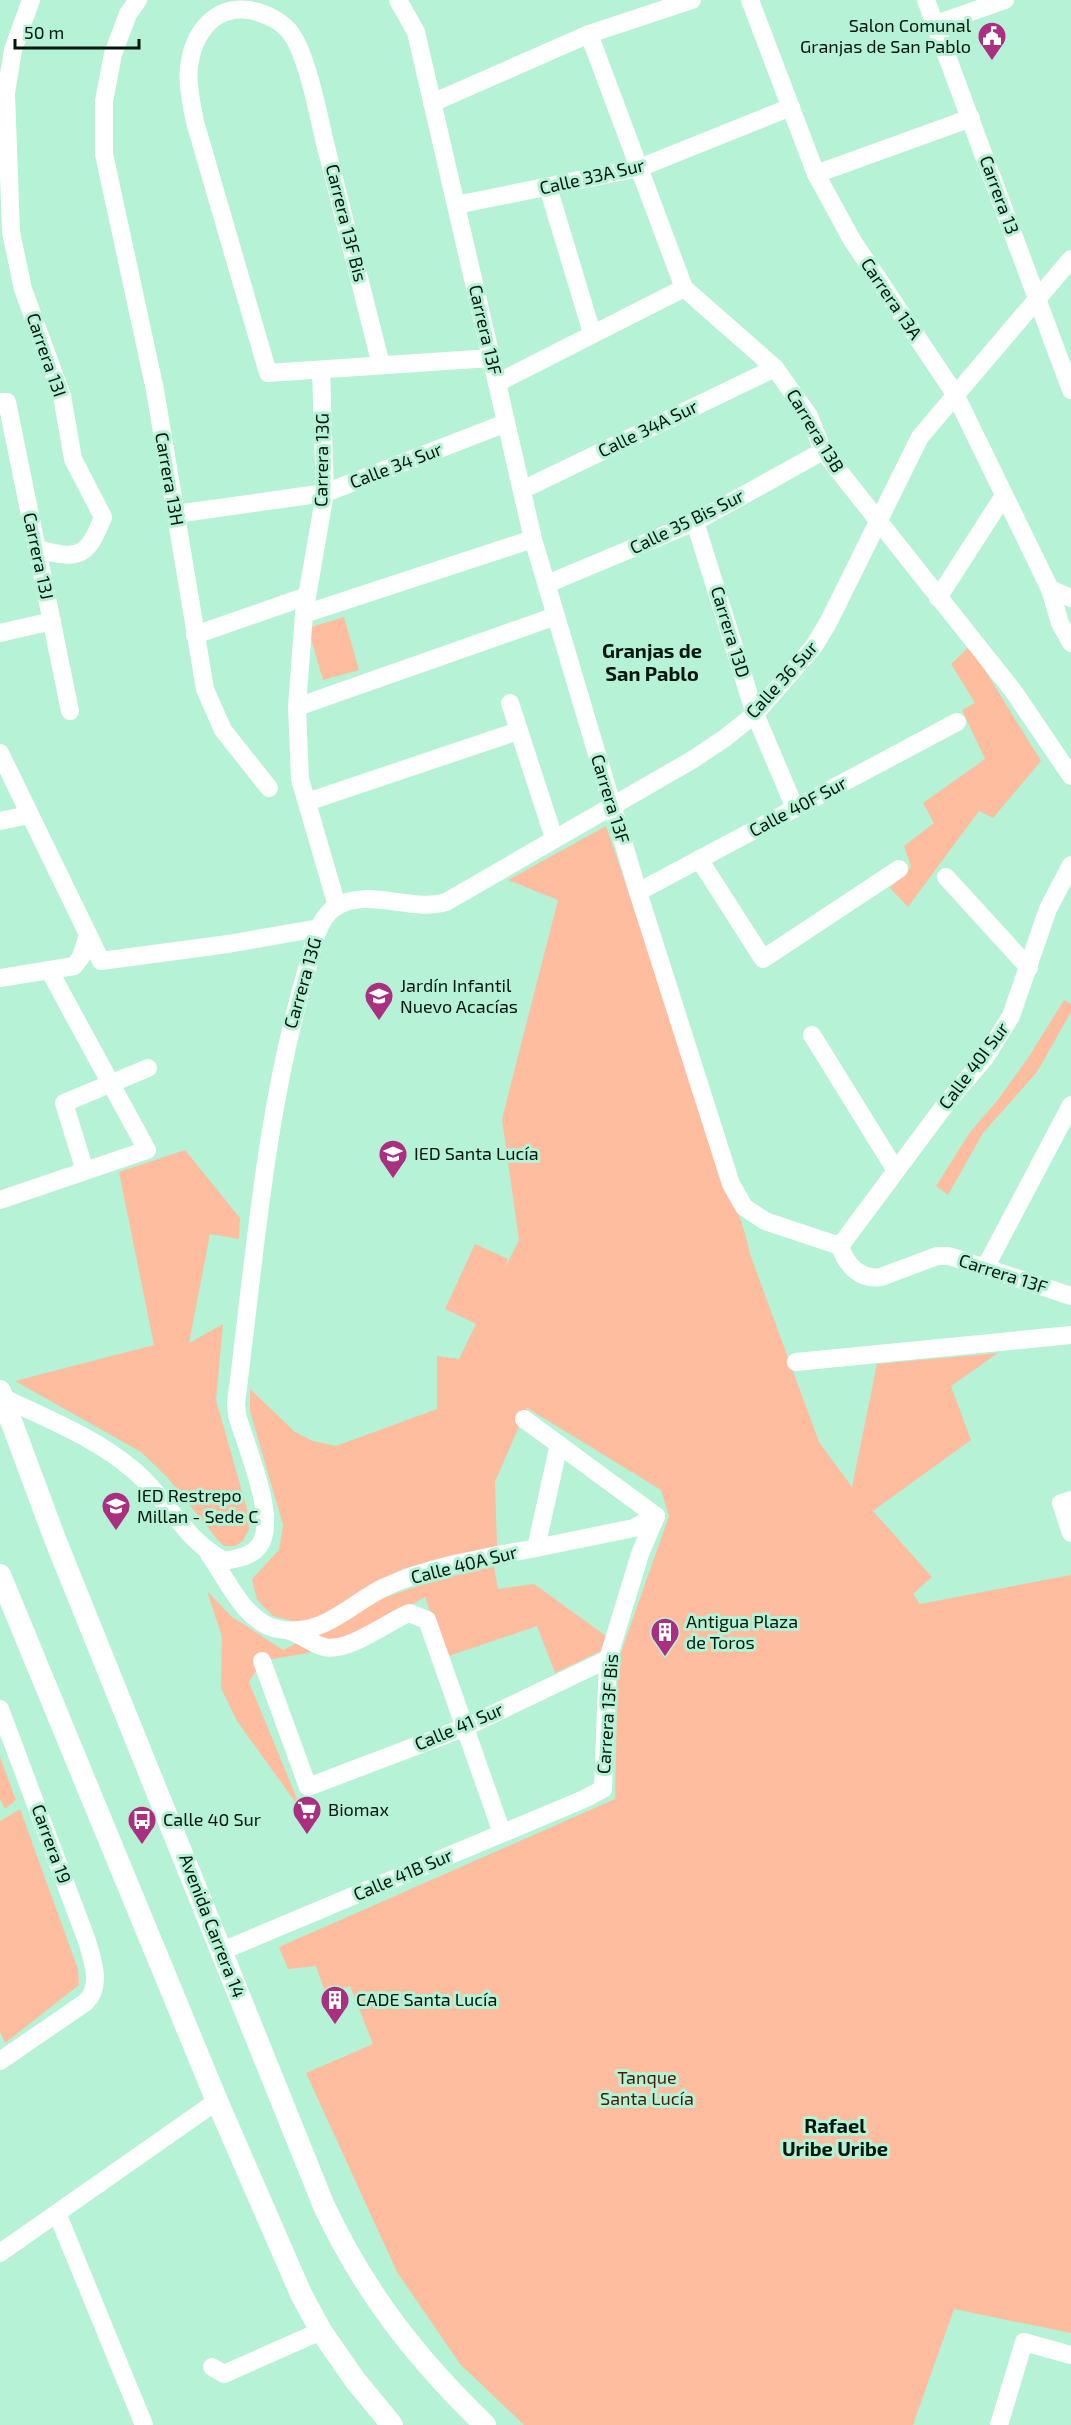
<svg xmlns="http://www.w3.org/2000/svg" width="1071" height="2425" font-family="'Exo 2',sans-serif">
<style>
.green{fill:#ffbda0}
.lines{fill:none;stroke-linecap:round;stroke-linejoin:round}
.minor{stroke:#fff;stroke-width:18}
.major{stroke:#fff;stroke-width:22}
.labels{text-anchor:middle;stroke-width:6;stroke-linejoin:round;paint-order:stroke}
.poi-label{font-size:18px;fill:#01170e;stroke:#b5f2d6;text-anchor:start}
.street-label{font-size:18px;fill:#01170e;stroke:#b5f2d6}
.park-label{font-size:18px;fill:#471c05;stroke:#b5f2d6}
.neighbourhood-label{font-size:20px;font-weight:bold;fill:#01170e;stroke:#b5f2d6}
</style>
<rect width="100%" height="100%" fill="#b5f2d6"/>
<g class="green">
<path d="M344,617L359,670L323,680L308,628Z"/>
<path d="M970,646L1041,761L993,818L979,811L908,907L890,888L911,867L904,846L934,823L923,803L985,759L962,710L975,703L951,664Z"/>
<path d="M606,826L745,1233L750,1254L819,1442L852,1487L877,1364L998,1353L951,1386L971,1440L873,1511L932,1577L913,1594L920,1604L1071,1575V2333L954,2309L913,2425H524L460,2364L397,2272L306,2073L373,2044L350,1986L326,1995L316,1966L288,1969L279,1947L615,1799L618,1661L669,1516L661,1490L527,1408L495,1482L497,1546L402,1569L315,1621H292L273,1616L257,1600L252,1579L279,1550L283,1525L250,1411V1389L295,1432L313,1441L336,1446L437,1409V1356L459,1359L476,1324L445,1309L475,1244L508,1259L505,1268L519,1240L502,1119L558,900L508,880Z"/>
<path d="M1064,1000L1071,1004V1012L1037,1072L983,1133L948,1195L936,1186L970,1132L997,1101L1028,1058Z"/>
<path d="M185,1150L240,1218L239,1239L210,1234L189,1343L223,1324L216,1400L247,1509L249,1529L243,1541L235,1546H224L217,1539L167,1477L141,1452L15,1381L154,1345L119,1172Z"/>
<path d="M494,1566L498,1589L534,1584L606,1636L601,1651L555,1673L537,1626L446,1657L425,1597L336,1648L262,1661L249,1682L298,1801L296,1803L237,1721L221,1688L222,1637L207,1591L231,1616L283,1650L378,1600L432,1581Z"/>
<path d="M0,1757L16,1800L5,1809L0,1799Z"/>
<path d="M20,1809L78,1969L79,1985L5,2043L0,2032V1821Z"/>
</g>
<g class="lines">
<g class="minor">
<path d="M31,0L13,50L6,93L11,232L23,289L62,396L73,459L103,517C87,558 79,560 37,549"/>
<path d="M138,0L128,14L113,54L104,101V154L155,390L205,689L223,730L269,788"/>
<path d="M398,0L416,32L533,539L638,892L731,1184L744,1207L765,1221L840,1246C846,1265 860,1280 881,1277L937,1256H949L1071,1296"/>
<path d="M750,0L816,174L852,240L955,394L1050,589L1060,623L1071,643"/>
<path d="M926,0L1071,390"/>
<path d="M936,24L1005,0"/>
<path d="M589,34L684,288L775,368L809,416L823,451L1014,692L1071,776"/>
<path d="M432,103L589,34L692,0"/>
<path d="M816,174L971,118"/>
<path d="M548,187L592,333"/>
<path d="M456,205L639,168L791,107"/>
<path d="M381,365C362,290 343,215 324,139C318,112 307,57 292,35C283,21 265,13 249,10C206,4 185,48 189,86C190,98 193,111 195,122L268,373L491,358"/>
<path d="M321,370L325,493L304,614L297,707L300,779L337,906"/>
<path d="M497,383L684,288"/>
<path d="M0,402H7L70,711"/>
<path d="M522,490L775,368"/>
<path d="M176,514L325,493L506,423"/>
<path d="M695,522L755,714L795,808"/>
<path d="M547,584L695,522L823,451"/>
<path d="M1050,589L1071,598"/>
<path d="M938,598L1003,497"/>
<path d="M304,614L533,539"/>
<path d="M0,633L52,621"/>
<path d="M195,635L307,596"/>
<path d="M510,703L554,838"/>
<path d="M297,707L556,616"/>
<path d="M0,753L101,961L228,944L319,928"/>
<path d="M307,802L518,731"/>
<path d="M0,821L29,815"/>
<path d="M699,859L763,959L899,869"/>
<path d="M946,877L1029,968"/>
<path d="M638,892L957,722"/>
<path d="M0,978L74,966L81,957L88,935"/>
<path d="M812,1035L895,1169"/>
<path d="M85,1171L64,1103L148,1068"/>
<path d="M0,1200L147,1150L49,970"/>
<path d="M840,1246L948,1101L985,1058L1011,1016L1048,909L1071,865"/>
<path d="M985,1268L1071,1105"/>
<path d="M796,1362L1071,1335"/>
<path d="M2,1397C45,1418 94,1437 131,1468C166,1496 184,1541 225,1561C237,1558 251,1557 259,1546C279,1521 245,1444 237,1415L236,1403C255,1257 265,1110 307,969C313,949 316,921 334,908C367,886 411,913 446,902L692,760L725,738L755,714L814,646L828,623L920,437L1071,259"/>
<path d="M524,1419L656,1516"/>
<path d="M1071,1500L1061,1503L1071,1533"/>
<path d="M536,1548L559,1444"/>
<path d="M209,1554C227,1579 245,1623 278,1629C323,1638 349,1604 385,1587C431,1566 482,1558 531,1549C565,1542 600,1535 634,1528L656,1516"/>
<path d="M290,1631C302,1635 312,1644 324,1647C348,1653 387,1622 409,1613L427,1620L502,1833"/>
<path d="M262,1661L308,1787L466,1727L608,1659"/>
<path d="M0,1709L87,1941C93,1961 102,1986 86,2002L0,2061"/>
<path d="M222,1951L584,1799L603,1789L608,1659L640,1554L656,1516"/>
<path d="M57,2213L144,2425"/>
<path d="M0,2253L217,2101"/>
<path d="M212,2367L224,2374L321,2331"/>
<path d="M999,2425L1024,2342L1071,2355"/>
</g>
<g class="major">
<path d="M0,1391L55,1539L324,2206C365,2293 416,2358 485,2425"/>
<path d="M0,1575L217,2101L301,2294L321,2331L355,2380L392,2425"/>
</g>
</g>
<defs>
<g id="civic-pin" transform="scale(1.5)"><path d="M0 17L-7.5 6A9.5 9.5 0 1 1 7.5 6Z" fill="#ab2f80" stroke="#b5f2d6"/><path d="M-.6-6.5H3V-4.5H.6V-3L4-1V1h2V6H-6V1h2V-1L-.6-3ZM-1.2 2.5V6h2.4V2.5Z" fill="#fff"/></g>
<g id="school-pin" transform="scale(1.5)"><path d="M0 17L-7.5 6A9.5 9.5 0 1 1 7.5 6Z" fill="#ab2f80" stroke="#b5f2d6"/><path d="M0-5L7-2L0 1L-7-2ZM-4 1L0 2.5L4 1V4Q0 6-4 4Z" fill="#fff"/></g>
<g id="building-pin" transform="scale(1.5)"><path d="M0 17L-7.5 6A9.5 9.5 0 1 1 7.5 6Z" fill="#ab2f80" stroke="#b5f2d6"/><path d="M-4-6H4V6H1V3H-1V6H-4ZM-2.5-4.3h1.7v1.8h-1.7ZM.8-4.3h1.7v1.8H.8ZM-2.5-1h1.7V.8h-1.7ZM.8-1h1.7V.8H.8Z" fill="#fff"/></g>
<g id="supermarket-pin" transform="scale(1.5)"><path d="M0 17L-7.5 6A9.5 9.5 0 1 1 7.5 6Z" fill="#ab2f80" stroke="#b5f2d6"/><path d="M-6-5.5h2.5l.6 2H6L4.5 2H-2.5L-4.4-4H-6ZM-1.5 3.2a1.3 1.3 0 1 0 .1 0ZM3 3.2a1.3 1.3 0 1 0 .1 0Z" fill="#fff"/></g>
<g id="bus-pin" transform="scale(1.5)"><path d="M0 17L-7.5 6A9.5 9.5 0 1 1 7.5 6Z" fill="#ab2f80" stroke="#b5f2d6"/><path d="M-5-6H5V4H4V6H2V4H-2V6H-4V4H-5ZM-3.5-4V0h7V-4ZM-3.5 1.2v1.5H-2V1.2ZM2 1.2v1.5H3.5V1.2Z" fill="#fff"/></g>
</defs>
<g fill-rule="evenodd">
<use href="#civic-pin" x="992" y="36"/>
<use href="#school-pin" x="379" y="996"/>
<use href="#school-pin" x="393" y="1154"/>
<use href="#school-pin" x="116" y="1506"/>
<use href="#building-pin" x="665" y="1632"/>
<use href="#supermarket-pin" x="307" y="1810"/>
<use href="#bus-pin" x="142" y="1820"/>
<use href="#building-pin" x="335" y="2000"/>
</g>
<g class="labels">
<g class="poi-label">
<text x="971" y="32" text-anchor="end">Salon Comunal<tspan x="971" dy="21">Granjas de San Pablo</tspan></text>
<text x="400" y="992">Jardín Infantil<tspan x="400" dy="21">Nuevo Acacías</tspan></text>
<text x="414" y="1160">IED Santa Lucía</text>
<text x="137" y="1502">IED Restrepo<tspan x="137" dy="21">Millan - Sede C</tspan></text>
<text x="686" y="1628">Antigua Plaza<tspan x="686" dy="21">de Toros</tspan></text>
<text x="328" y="1816">Biomax</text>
<text x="163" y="1826">Calle 40 Sur</text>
<text x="356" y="2006">CADE Santa Lucía</text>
</g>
<g class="street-label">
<text transform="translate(592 177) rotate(-13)" y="6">Calle 33A Sur</text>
<text transform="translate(999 195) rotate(70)" y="6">Carrera 13</text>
<text transform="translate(346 223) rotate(76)" y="6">Carrera 13F Bis</text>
<text transform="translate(891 299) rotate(56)" y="6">Carrera 13A</text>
<text transform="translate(485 330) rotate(77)" y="6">Carrera 13F</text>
<text transform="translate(46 355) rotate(71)" y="6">Carrera 13I</text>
<text transform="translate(648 429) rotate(-26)" y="6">Calle 34A Sur</text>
<text transform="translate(815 431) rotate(59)" y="6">Carrera 13B</text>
<text transform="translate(322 460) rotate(-89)" y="6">Carrera 13G</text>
<text transform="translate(396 466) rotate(-21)" y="6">Calle 34 Sur</text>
<text transform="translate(169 479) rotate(80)" y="6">Carrera 13H</text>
<text transform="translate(687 522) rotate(-26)" y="6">Calle 35 Bis Sur</text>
<text transform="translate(38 556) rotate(78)" y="6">Carrera 13J</text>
<text transform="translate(730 632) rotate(73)" y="6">Carrera 13D</text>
<text transform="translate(782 680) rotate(-48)" y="6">Calle 36 Sur</text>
<text transform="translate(610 799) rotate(73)" y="6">Carrera 13F</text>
<text transform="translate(798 807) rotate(-28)" y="6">Calle 40F Sur</text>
<text transform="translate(303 983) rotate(-74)" y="6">Carrera 13G</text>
<text transform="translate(974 1066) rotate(-53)" y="6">Calle 40I Sur</text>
<text transform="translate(1003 1274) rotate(18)" y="6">Carrera 13F</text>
<text transform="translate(464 1565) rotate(-14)" y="6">Calle 40A Sur</text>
<text transform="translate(608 1714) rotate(-86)" y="6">Carrera 13F Bis</text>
<text transform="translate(459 1727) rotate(-23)" y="6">Calle 41 Sur</text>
<text transform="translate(51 1844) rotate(70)" y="6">Carrera 19</text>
<text transform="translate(403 1875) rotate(-23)" y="6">Calle 41B Sur</text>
<text transform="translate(212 1926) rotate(69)" y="6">Avenida Carrera 14</text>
</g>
<g class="park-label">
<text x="647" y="2084">Tanque<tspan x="647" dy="21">Santa Lucía</tspan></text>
</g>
<g class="neighbourhood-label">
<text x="652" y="658">Granjas de<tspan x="652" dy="23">San Pablo</tspan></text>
<text x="835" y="2133">Rafael<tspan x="835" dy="23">Uribe Uribe</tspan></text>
</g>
</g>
<path d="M15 39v9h124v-9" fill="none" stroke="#01170e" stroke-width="3"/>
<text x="24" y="39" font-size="18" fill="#01170e" stroke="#b5f2d6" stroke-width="4.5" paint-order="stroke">50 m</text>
</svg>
